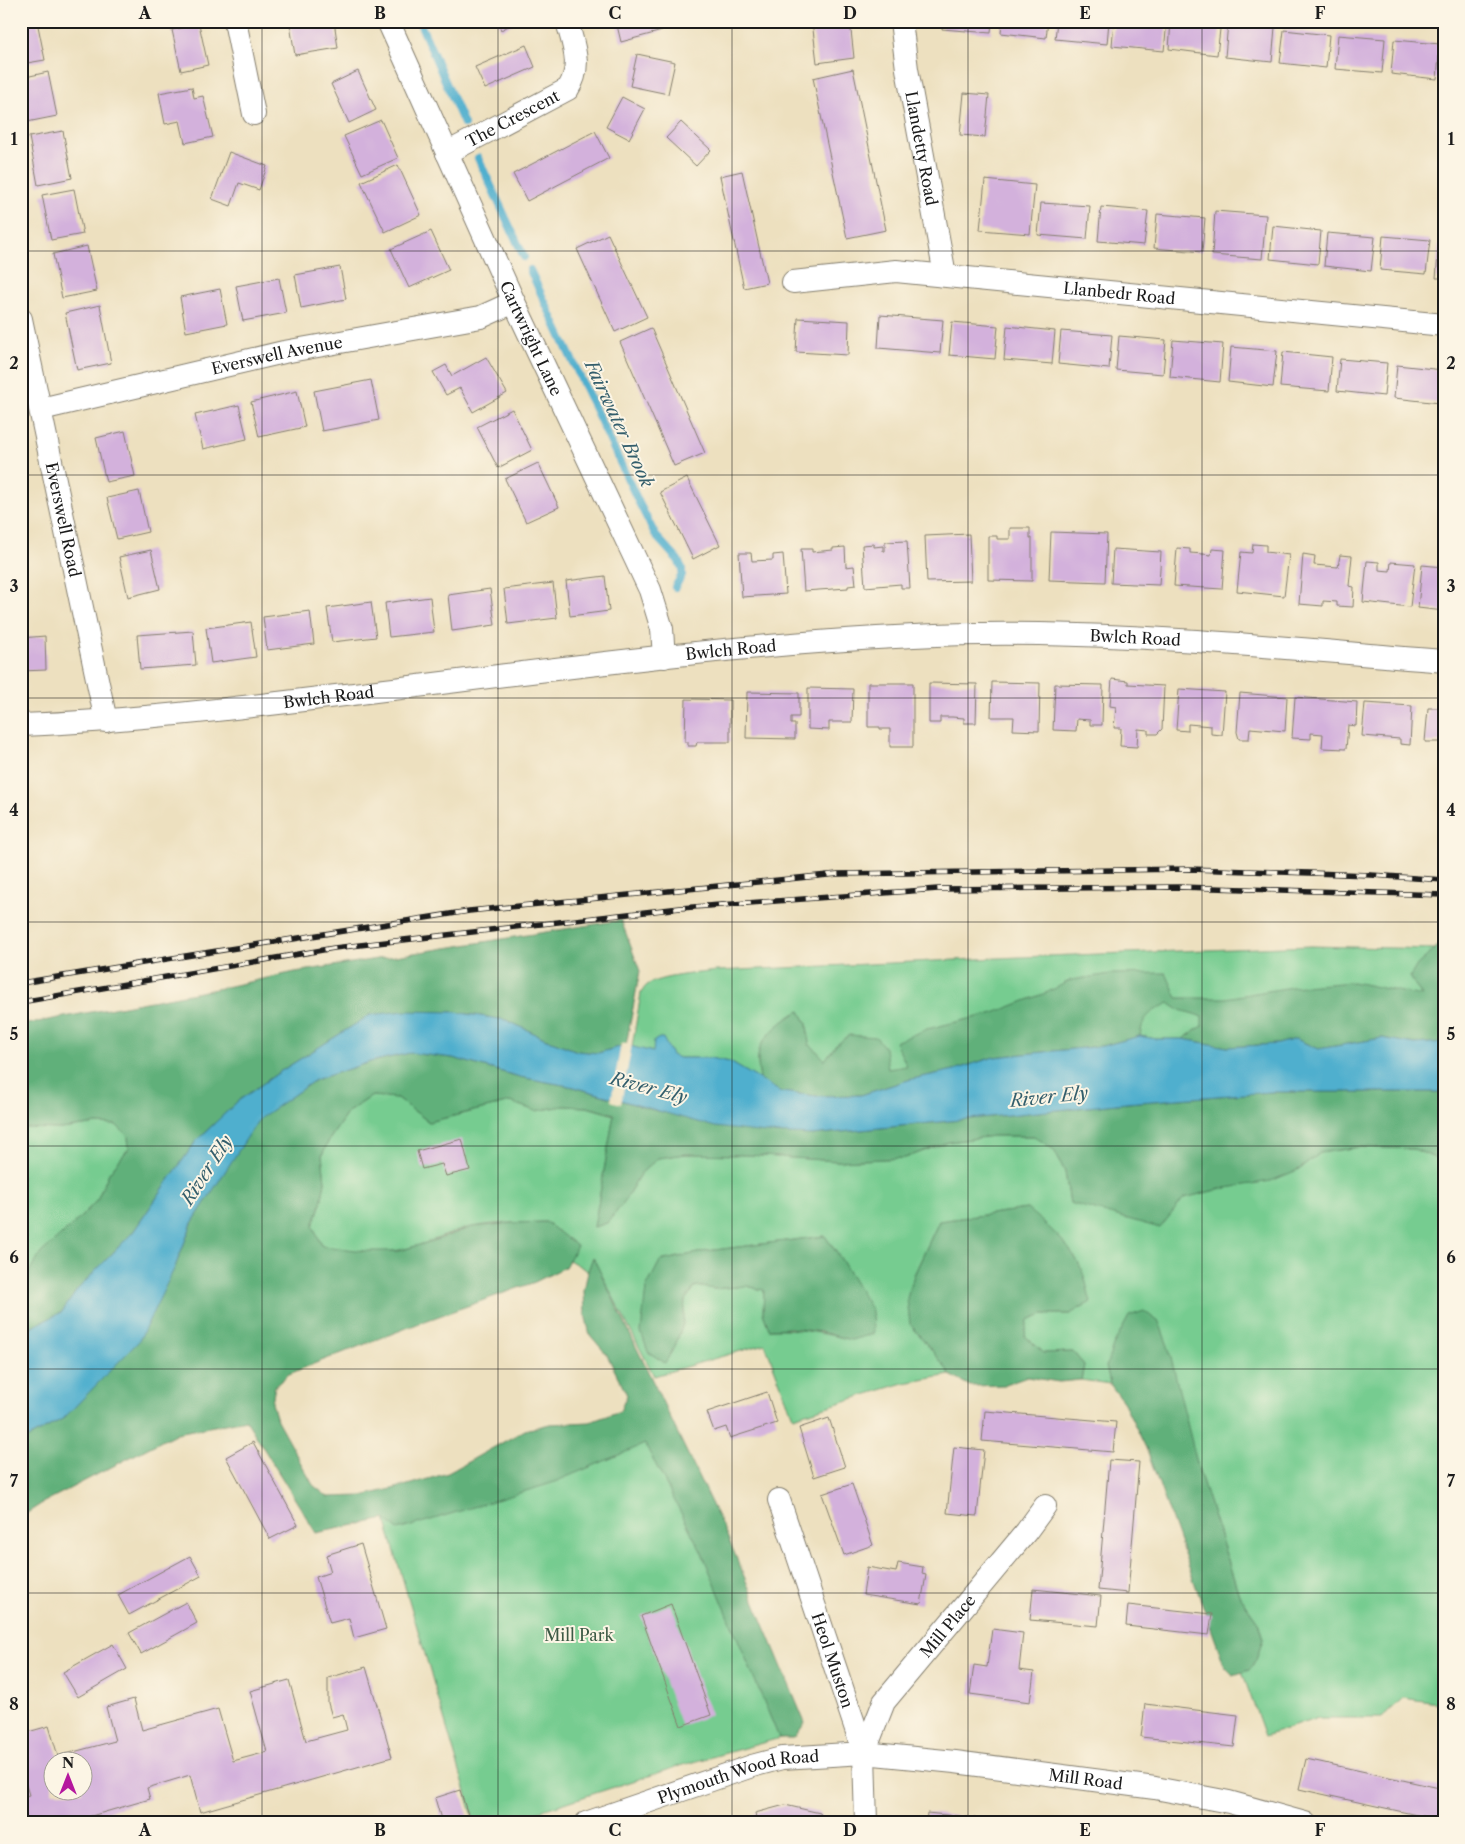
<svg xmlns="http://www.w3.org/2000/svg" width="1465" height="1844" font-family="'Libre Caslon Text',serif">
<style>
.green{fill:#76cc90;stroke:#497456;fill-rule:evenodd}
.forest{fill:#60b07a;stroke:#3e664b}
.water{fill:#4fafce;stroke:#366675}
.pier{fill:#ede0bf}
.lines{fill:none;stroke-linecap:round;stroke-linejoin:round}
.stream{stroke:#4fafce;stroke-width:8}
.building{fill:#d3b1dc;fill-rule:evenodd}
.minor-casing{stroke:#847e6e;stroke-width:24}
.minor{stroke:#fff;stroke-width:22}
.rail-casing{stroke:#1c1c1c;stroke-width:5.5}
.rail{stroke:#fcf5e5;stroke-width:4;stroke-dasharray:11;stroke-linecap:butt}
.grid{fill:none;stroke:#1c1c1c;stroke-width:1;stroke-opacity:0.55}
.labels{text-anchor:middle;stroke-width:4;stroke-linejoin:round;paint-order:stroke}
.street-label{font-size:16px;fill:#1c1c1c;stroke:#fcf5e5}
.park-label{font-size:16px;fill:#3c5a45;stroke:#fcf5e5}
.water-label{font-size:18px;font-style:italic;fill:#335e6c;stroke:#fcf5e5}
.neatline{fill:none;stroke:#1c1c1c;stroke-width:2}
.grid-label{font-size:16px;text-anchor:middle;font-weight:bold;fill:#1c1c1c}
</style>
<rect width="100%" height="100%" fill="#fcf5e5"/>
<filter id="ink" filterUnits="userSpaceOnUse"><feTurbulence type="fractalNoise" baseFrequency=".02" numOctaves="2"/><feDisplacementMap in="SourceGraphic" scale="10" xChannelSelector="R" yChannelSelector="G"/><feConvolveMatrix kernelMatrix="1 2 1 2 8 2 1 2 1" color-interpolation-filters="sRGB"/></filter>
<filter id="wash" filterUnits="userSpaceOnUse"><feTurbulence type="fractalNoise" baseFrequency=".0096" numOctaves="4" result="noise"/><feDisplacementMap in="SourceGraphic" scale="20" xChannelSelector="R" yChannelSelector="G"/><feGaussianBlur stdDeviation="1.12" result="paint"/><feColorMatrix in="noise" values="0 0 0 0 0 0 0 0 0 0 0 0 0 0 0 0 0 1.4 0 .05"/><feComposite in="paint" operator="in"/></filter>
<g filter="url(#wash)">
<rect width="100%" height="100%" fill="#ede0bf"/>
<g class="green">
<path d="M1311,946L1435,949L1437,996L1202,1026L1183,1039H1156L1140,1036L1142,1023L1145,1018L943,1073L944,1055L910,1071L908,1080L835,1046L825,1061L813,1047L809,1045L807,1024L800,1011C788,1016 765,1035 760,1048C756,1058 759,1069 760,1080L730,1062L710,1058H679L632,1047L641,993C643,990 644,988 646,986C657,976 701,973 717,971L1020,957Z"/>
<path d="M372,1096L397,1098L429,1122L510,1102L536,1111L563,1106L587,1107L614,1115L594,1227L607,1223L622,1205L640,1174L657,1158L686,1154L748,1155L838,1161L905,1158L948,1142L993,1136H1034L1054,1149L1065,1172L1070,1203L1183,1198L1300,1169L1320,1153L1359,1147L1414,1149L1444,1162V1704L1403,1698L1382,1718H1318L1265,1736L1242,1672L1250,1670L1256,1660L1263,1639L1258,1622L1239,1595L1199,1471L1187,1429L1106,1366L1110,1384L1081,1380L1084,1365L1073,1352L1044,1353L1025,1336L1027,1320L1043,1314H1070L1027,1209L939,1221L914,1275L927,1345L944,1365L950,1375L904,1383L793,1417L765,1344L654,1376L593,1258L588,1271L569,1260L546,1222C522,1223 497,1222 473,1227C448,1232 425,1246 399,1250C374,1255 347,1249 322,1246L313,1226L321,1203L325,1182L322,1155L329,1140L348,1112ZM825,1236L841,1259L852,1278L851,1340C823,1333 798,1328 769,1329L763,1313L764,1290L746,1286L714,1289L696,1286L685,1300L683,1324L675,1346L664,1363L660,1261L707,1251Z"/>
<path d="M97,1124L117,1125L128,1136L129,1148L109,1173L97,1200L77,1221L23,1315L32,1327L21,1342V1128L61,1129Z"/>
<path d="M649,1414L791,1735L683,1765L502,1823H475L385,1519Z"/>
</g>
<g class="forest">
<path d="M621,920L640,971L626,1045L598,1053L577,1051L544,1038L506,1020L455,1012L370,1015L281,1071L238,1101L196,1141L133,1232L77,1290L62,1312L32,1327L23,1316V1282L41,1253L77,1221L97,1200L109,1173L129,1148L128,1136L116,1125L97,1124L61,1129L21,1128V1025L216,989L295,972Z"/>
<path d="M1444,938V1042L1415,1044L1382,1038L1318,1049L1296,1039L1278,1044L1227,1047L1183,1039L1202,1026V1017C1189,1011 1180,1013 1169,1003C1151,1012 1143,1015 1140,1036L1102,1046L994,1057L954,1070L908,1080L861,1095L817,1096L781,1092L760,1080C759,1070 756,1058 760,1048C765,1034 788,1016 800,1011L807,1024L809,1045L812,1046L825,1060L835,1046L849,1035L876,1037L885,1048L888,1069L907,1066L895,1042L927,1029L994,1013L1048,992L1071,980L1111,974L1166,973L1177,998H1225L1292,987L1353,982L1422,996L1410,977L1417,965L1435,949Z"/>
<path d="M410,1053L453,1058L520,1077L574,1087L657,1111L812,1135L1127,1103L1270,1092H1444V1162L1414,1149L1359,1147L1320,1153L1300,1169L1271,1181L1220,1189L1184,1198L1160,1228L1070,1203L1065,1172L1054,1150L1034,1136H993L948,1142L905,1158L838,1161L748,1155L686,1154L658,1158L640,1174L622,1205L607,1223L594,1227L614,1114L587,1107L563,1106L536,1111L510,1102L429,1122L397,1098L372,1096L348,1112L329,1140L322,1155L325,1182L321,1203L313,1226L322,1246L364,1251H399L436,1240L472,1227L513,1223L546,1222L577,1246L565,1267L535,1282L425,1321L316,1363L289,1374L275,1386L272,1403L277,1420L313,1485L328,1497L362,1496L404,1486L448,1473L525,1430L550,1424L590,1422L620,1411L627,1395L607,1355L590,1335L585,1314L584,1291L588,1271L593,1257L729,1540L805,1723L794,1738H779L702,1553L645,1444L552,1483L398,1530L385,1519L316,1533L246,1420L177,1433L44,1502L21,1517V1442L64,1418L175,1267L192,1223L259,1118L315,1080L370,1062Z"/>
<path d="M1027,1209C1050,1228 1074,1247 1084,1276C1087,1284 1088,1294 1091,1302L1070,1314H1043L1028,1320L1025,1336L1044,1353L1073,1352L1084,1365L1081,1380L1059,1382L1027,1377L1005,1385L970,1386L950,1375L944,1365L910,1324L907,1298L914,1275L939,1221Z"/>
<path d="M825,1236L841,1259L872,1311L873,1334L851,1340L821,1332L791,1328L769,1329L763,1313L764,1290L746,1286L714,1289L696,1286L685,1300L683,1324L675,1346L665,1363L648,1352L641,1332L646,1288L660,1261L707,1251Z"/>
<path d="M1144,1311L1159,1322L1168,1346L1199,1471L1239,1595L1258,1622L1263,1639L1256,1660L1250,1670L1233,1675L1225,1667L1146,1448L1124,1403L1110,1384L1106,1366L1113,1346L1129,1316Z"/>
</g>
<path class="water" d="M404,1011L455,1012L506,1020L544,1038L577,1051L598,1053L626,1045L653,1052L654,1041L659,1038H663L672,1055L679,1058H710L730,1062L781,1092L817,1096L861,1095L908,1080L954,1070L994,1057L1102,1046L1140,1036L1156,1039H1183L1227,1047L1278,1044L1296,1039L1318,1049L1382,1038L1415,1044L1444,1042V1092H1270L1127,1103L812,1135L766,1133L715,1127L574,1087L520,1077L453,1058L410,1053L370,1062L315,1080L259,1119L192,1223L175,1267L139,1341L64,1418L21,1442V1342L32,1327L62,1312L77,1290L133,1232L196,1141L238,1101L281,1071L370,1015Z"/>
<path class="pier" d="M626,1043L632,1044L621,1104L611,1101L621,1044Z"/>
<g class="lines">
<g class="stream">
<path d="M419,21L464,124"/>
<path d="M478,158L524,257"/>
<path d="M530,270L639,503L656,536L678,560L682,568V575L675,587"/>
</g>
</g>
<g id="blocks">
<g class="building">
<path d="M21,21H37L45,60L21,64Z"/>
<path d="M314,21H334L338,48L295,55L290,25Z"/>
<path d="M497,21H518L501,30Z"/>
<path d="M616,21H660L662,31L621,42Z"/>
<path d="M812,21H850L854,58L817,63Z"/>
<path d="M942,21H992L991,33L942,29Z"/>
<path d="M1002,21H1048L1046,38L1001,33Z"/>
<path d="M1057,21H1109L1107,44L1055,39Z"/>
<path d="M1114,21H1167L1164,51L1112,46Z"/>
<path d="M1171,21H1221L1217,55L1169,49Z"/>
<path d="M1228,22L1275,27L1272,62L1225,57Z"/>
<path d="M199,24L208,65L181,71L172,30Z"/>
<path d="M1284,30L1329,35L1326,68L1280,63Z"/>
<path d="M1338,35L1385,39L1382,73L1335,69Z"/>
<path d="M1394,40L1440,44L1437,79L1391,74Z"/>
<path d="M526,45L535,67L485,89L475,67Z"/>
<path d="M637,54L675,62L668,94L630,86Z"/>
<path d="M853,69L886,230L847,238L813,78Z"/>
<path d="M358,71L376,110L349,123L331,84Z"/>
<path d="M48,72L57,116L22,123L21,78Z"/>
<path d="M192,87L194,98L203,96L213,137L185,143L180,121L165,124L159,93Z"/>
<path d="M964,93L989,95L985,137L960,135Z"/>
<path d="M622,97L645,109L629,139L606,127Z"/>
<path d="M381,120L398,158L362,174L344,136Z"/>
<path d="M681,122L711,150L696,166L666,138Z"/>
<path d="M63,131L72,178L38,185L29,137Z"/>
<path d="M595,131L609,158L527,201L513,174Z"/>
<path d="M229,152L267,166L259,190L239,183L231,206L212,199Z"/>
<path d="M398,165L421,215L385,232L361,182Z"/>
<path d="M742,171L767,283L744,288L720,176Z"/>
<path d="M985,180L1035,185L1030,234L980,230Z"/>
<path d="M74,189L83,234L51,240L42,195Z"/>
<path d="M1041,203L1090,206L1087,239L1038,235Z"/>
<path d="M1101,207L1148,211L1144,245L1098,241Z"/>
<path d="M1215,211L1266,215L1262,259L1212,255Z"/>
<path d="M1157,214L1205,218L1202,252L1154,248Z"/>
<path d="M1273,226L1321,231L1318,264L1270,259Z"/>
<path d="M431,231L449,270L409,288L391,249Z"/>
<path d="M1327,233L1375,237L1371,271L1324,266Z"/>
<path d="M608,234L647,317L615,332L577,249Z"/>
<path d="M1383,236L1430,240L1426,274L1380,270Z"/>
<path d="M1439,243L1444,244V278H1436Z"/>
<path d="M87,246L97,291L62,298L53,254Z"/>
<path d="M340,267L346,299L301,308L295,275Z"/>
<path d="M279,278L286,313L243,321L236,286Z"/>
<path d="M220,289L227,324L186,332L180,297Z"/>
<path d="M100,305L111,363L77,370L65,313Z"/>
<path d="M880,315L943,320L940,353L878,348Z"/>
<path d="M798,318L849,321L848,355L796,352Z"/>
<path d="M952,322L998,326L995,359L949,355Z"/>
<path d="M1007,326L1055,331L1052,364L1004,360Z"/>
<path d="M651,328L705,453L674,466L620,342Z"/>
<path d="M1061,331L1112,335L1109,369L1058,364Z"/>
<path d="M1119,336L1166,340L1163,374L1116,370Z"/>
<path d="M1173,340L1223,344L1220,382L1170,377Z"/>
<path d="M1231,347L1277,351L1273,387L1228,382Z"/>
<path d="M1283,352L1332,357L1329,391L1280,387Z"/>
<path d="M486,357L507,393L473,412L460,388L446,395L433,372L446,365L452,376Z"/>
<path d="M1340,359L1387,363L1384,396L1337,391Z"/>
<path d="M1397,365L1443,370L1440,403L1394,398Z"/>
<path d="M371,380L379,420L322,431L314,391Z"/>
<path d="M297,391L305,427L259,437L251,402Z"/>
<path d="M239,405L247,439L203,449L195,415Z"/>
<path d="M512,409L532,450L498,468L477,427Z"/>
<path d="M125,431L135,476L106,482L96,438Z"/>
<path d="M538,463L559,507L526,522L505,479Z"/>
<path d="M687,478L720,545L693,559L660,492Z"/>
<path d="M139,491L148,532L117,539L107,498Z"/>
<path d="M1010,528H1030V538H1032V581L988,580V536H997V539H1010Z"/>
<path d="M1051,532L1107,534L1105,582L1049,580Z"/>
<path d="M969,534L971,581L927,582L925,536Z"/>
<path d="M907,541L910,588H901V584L865,587L862,545L874,544V547L883,546V551H885V542Z"/>
<path d="M1253,544L1266,545V552L1289,555L1284,596L1237,591L1241,552L1252,553Z"/>
<path d="M845,547L846,567L854,566L856,585L848,586V588L804,591L801,549H812V552L833,550V548Z"/>
<path d="M1177,548L1190,549V553L1203,554L1211,555L1212,549L1225,550L1222,589L1174,586Z"/>
<path d="M1113,549L1161,552L1159,585L1111,583Z"/>
<path d="M151,550L160,589L128,597L119,557Z"/>
<path d="M739,553H751L752,561L773,560V555L783,554L786,594L742,597Z"/>
<path d="M1303,554L1315,556L1314,565L1338,567L1340,555L1352,556L1349,586L1354,587L1353,607L1337,606V602L1323,601V606L1299,604Z"/>
<path d="M1367,561L1379,562V570L1390,571L1391,562L1415,564L1410,607L1363,602Z"/>
<path d="M1422,565L1444,567V611L1418,608Z"/>
<path d="M605,576L609,611L570,616L566,581Z"/>
<path d="M553,583L557,618L508,624L504,589Z"/>
<path d="M490,589L495,625L452,631L448,595Z"/>
<path d="M430,597L434,632L389,637L385,603Z"/>
<path d="M371,602L376,637L332,642L327,608Z"/>
<path d="M310,611L314,644L267,650L263,617Z"/>
<path d="M251,622L256,657L211,663L206,628Z"/>
<path d="M193,631L196,665L140,669L137,635Z"/>
<path d="M45,636L46,670L21,671V638Z"/>
<path d="M1112,679L1128,681V684L1164,686L1162,729L1157,734H1148V730L1138,729L1137,747L1120,746L1121,728H1114L1116,707L1110,706Z"/>
<path d="M992,682L1040,683L1039,731L1013,730L1014,717H991Z"/>
<path d="M868,683H913V747H890V729H880V727H868Z"/>
<path d="M929,683L977,684L976,723H964V718L952,717H940V723H929Z"/>
<path d="M1055,684L1103,685L1102,725H1090V720L1077,719L1076,731L1053,730Z"/>
<path d="M808,688L853,689L852,722H829V730L808,729Z"/>
<path d="M1179,689L1225,692L1222,735L1211,734V726L1188,724V731L1176,730Z"/>
<path d="M747,692L799,693V717H791V724H795V739L746,738Z"/>
<path d="M1240,693L1287,697L1285,731L1250,728L1249,739H1239L1237,732Z"/>
<path d="M1295,697L1357,702L1356,726L1348,725L1346,749L1322,748L1323,734L1311,733V739L1292,738Z"/>
<path d="M686,699L730,700V742H697L696,746H688V742H685Z"/>
<path d="M1365,703L1412,706L1410,745L1400,744V739L1362,736Z"/>
<path d="M1428,708H1444V742H1425Z"/>
<path d="M462,1139L470,1170L446,1176L442,1164L422,1169L417,1151Z"/>
<path d="M767,1392L777,1423L730,1438L726,1427L714,1431L707,1412Z"/>
<path d="M985,1411L1116,1422L1113,1452L982,1441Z"/>
<path d="M829,1418L845,1467L814,1477L799,1428Z"/>
<path d="M253,1442L298,1525L270,1539L226,1457Z"/>
<path d="M954,1447L984,1450L977,1516L947,1513Z"/>
<path d="M1109,1460L1139,1462L1128,1593L1098,1590Z"/>
<path d="M852,1484L873,1545L844,1555L822,1494Z"/>
<path d="M361,1544L386,1629L354,1638L349,1618L330,1623L316,1577L331,1572L326,1555Z"/>
<path d="M190,1556L201,1576L129,1615L118,1595Z"/>
<path d="M898,1563L923,1567L922,1574L926,1575L921,1604L863,1595L867,1567L896,1572Z"/>
<path d="M1033,1589L1101,1596L1098,1626L1030,1620Z"/>
<path d="M186,1602L197,1623L141,1654L129,1633Z"/>
<path d="M671,1604L711,1715L681,1726L641,1616Z"/>
<path d="M1128,1605L1212,1614L1209,1635L1126,1626Z"/>
<path d="M992,1629L1023,1633L1019,1670L1034,1672L1030,1702L970,1694L974,1665L987,1667Z"/>
<path d="M113,1644L127,1669L78,1697L63,1672Z"/>
<path d="M366,1667L392,1757L200,1812L190,1775L147,1788L150,1799L67,1823H50L49,1819L36,1823H28L21,1799V1797L29,1795L21,1769V1734L49,1726L58,1756L115,1741L106,1707L134,1699L142,1730L218,1709L233,1761L267,1752L250,1691L289,1680L306,1741L347,1730L343,1714L332,1717L328,1703V1678ZM52,1762H82V1792H52Z"/>
<path d="M1145,1704L1238,1715L1234,1747L1141,1737Z"/>
<path d="M1306,1759L1444,1789V1821L1299,1789Z"/>
<path d="M460,1790L470,1821L442,1823L435,1798Z"/>
<path d="M785,1805L820,1813L825,1823H757L755,1813Z"/>
<path d="M927,1813L975,1818V1823H926Z"/>
</g>
</g>
</g>
<g filter="url(#ink)">
<use href="#blocks" fill-opacity="0" stroke="#847e6e" stroke-width="1"/>
<g class="lines">
<g class="minor-casing">
<g id="minor">
<path d="M235,21L254,114"/>
<path id="s1" d="M388,21L514,302L650,590L662,629L664,657"/>
<path id="s2" d="M901,21L907,69L945,275"/>
<path id="s3" d="M447,153L568,89C583,66 573,45 567,21"/>
<path id="s4" d="M793,282L896,271L1444,325"/>
<path id="s5" d="M21,319L106,721"/>
<path id="s6" d="M41,409L284,352L481,317L514,302"/>
<path id="s7" d="M21,725C127,721 231,709 336,696C528,673 720,645 914,636C1090,627 1268,647 1444,661"/>
<path id="s8" d="M779,1500L864,1753L866,1823"/>
<path id="s9" d="M864,1753L884,1702L1026,1532L1045,1506"/>
<path id="s10" d="M586,1823L752,1766L782,1758L864,1753L955,1762L1155,1788L1229,1802L1305,1823"/>
</g>
</g>
<use href="#minor" class="minor"/>
<g class="rail-casing">
<g id="rail">
<path d="M21,983L173,958L469,911L838,874L1190,869L1371,875L1444,880"/>
<path d="M21,1002L334,948L680,908L938,889L1179,887L1444,895"/>
</g>
</g>
<use href="#rail" class="rail"/>
</g>
</g>
<path class="grid" d="M262,21V1823M498,21V1823M732,21V1823M968,21V1823M1202,21V1823M21,251H1444M21,475H1444M21,698H1444M21,922H1444M21,1146H1444M21,1369H1444M21,1593H1444"/>
<g class="labels">
<g class="street-label">
<text dy="6" stroke="none"><textPath href="#s3" startOffset="74">The Crescent</textPath></text>
<text dy="6" stroke="none"><textPath href="#s2" startOffset="129">Llandetty Road</textPath></text>
<text dy="6" stroke="none"><textPath href="#s4" startOffset="328">Llanbedr Road</textPath></text>
<text dy="6" stroke="none"><textPath href="#s1" startOffset="348">Cartwright Lane</textPath></text>
<text dy="6" stroke="none"><textPath href="#s6" startOffset="242">Everswell Avenue</textPath></text>
<text dy="6" stroke="none"><textPath href="#s5" startOffset="205">Everswell Road</textPath></text>
<text dy="6" stroke="none"><textPath href="#s7" startOffset="1119">Bwlch Road</textPath></text>
<text dy="6" stroke="none"><textPath href="#s7" startOffset="714">Bwlch Road</textPath></text>
<text dy="6" stroke="none"><textPath href="#s7" startOffset="309">Bwlch Road</textPath></text>
<text dy="6" stroke="none"><textPath href="#s9" startOffset="154">Mill Place</textPath></text>
<text dy="6" stroke="none"><textPath href="#s8" startOffset="169">Heol Muston</textPath></text>
<text dy="6" stroke="none"><textPath href="#s10" startOffset="160">Plymouth Wood Road</textPath></text>
<text dy="6" stroke="none"><textPath href="#s10" startOffset="512">Mill Road</textPath></text>
</g>
<g class="park-label">
<text x="579" y="1641">Mill Park</text>
</g>
<g class="water-label">
<text transform="translate(619 424) rotate(65)" y="6">Fairwater Brook</text>
<text transform="translate(649 1088) rotate(15)" y="6">River Ely</text>
<text transform="translate(1049 1097) rotate(-6)" y="6">River Ely</text>
<text transform="translate(207 1170) rotate(-57)" y="6">River Ely</text>
</g>
</g>
<rect width="1465" height="1844" fill="none" stroke="#fcf5e5" stroke-width="55"/>
<g transform="translate(68 1776)"><circle r="24" fill="#fcf5e5" stroke="#a29e95"/>
<path d="M0-4L9 19L0 12L-9 19Z" fill="#b5179e"/>
<text y="-8" font-size="14" font-weight="bold" text-anchor="middle" fill="#1c1c1c">N</text>
</g>
<rect x="28" y="28" width="1410" height="1788" class="neatline"/>
<g class="grid-label">
<text x="145" y="19">A</text>
<text x="380" y="19">B</text>
<text x="615" y="19">C</text>
<text x="850" y="19">D</text>
<text x="1085" y="19">E</text>
<text x="1320" y="19">F</text>
<text x="14" y="145">1</text>
<text x="1451" y="145">1</text>
<text x="14" y="369">2</text>
<text x="1451" y="369">2</text>
<text x="14" y="592">3</text>
<text x="1451" y="592">3</text>
<text x="14" y="816">4</text>
<text x="1451" y="816">4</text>
<text x="14" y="1040">5</text>
<text x="1451" y="1040">5</text>
<text x="14" y="1263">6</text>
<text x="1451" y="1263">6</text>
<text x="14" y="1487">7</text>
<text x="1451" y="1487">7</text>
<text x="14" y="1710">8</text>
<text x="1451" y="1710">8</text>
<text x="145" y="1836">A</text>
<text x="380" y="1836">B</text>
<text x="615" y="1836">C</text>
<text x="850" y="1836">D</text>
<text x="1085" y="1836">E</text>
<text x="1320" y="1836">F</text>
</g>
</svg>
